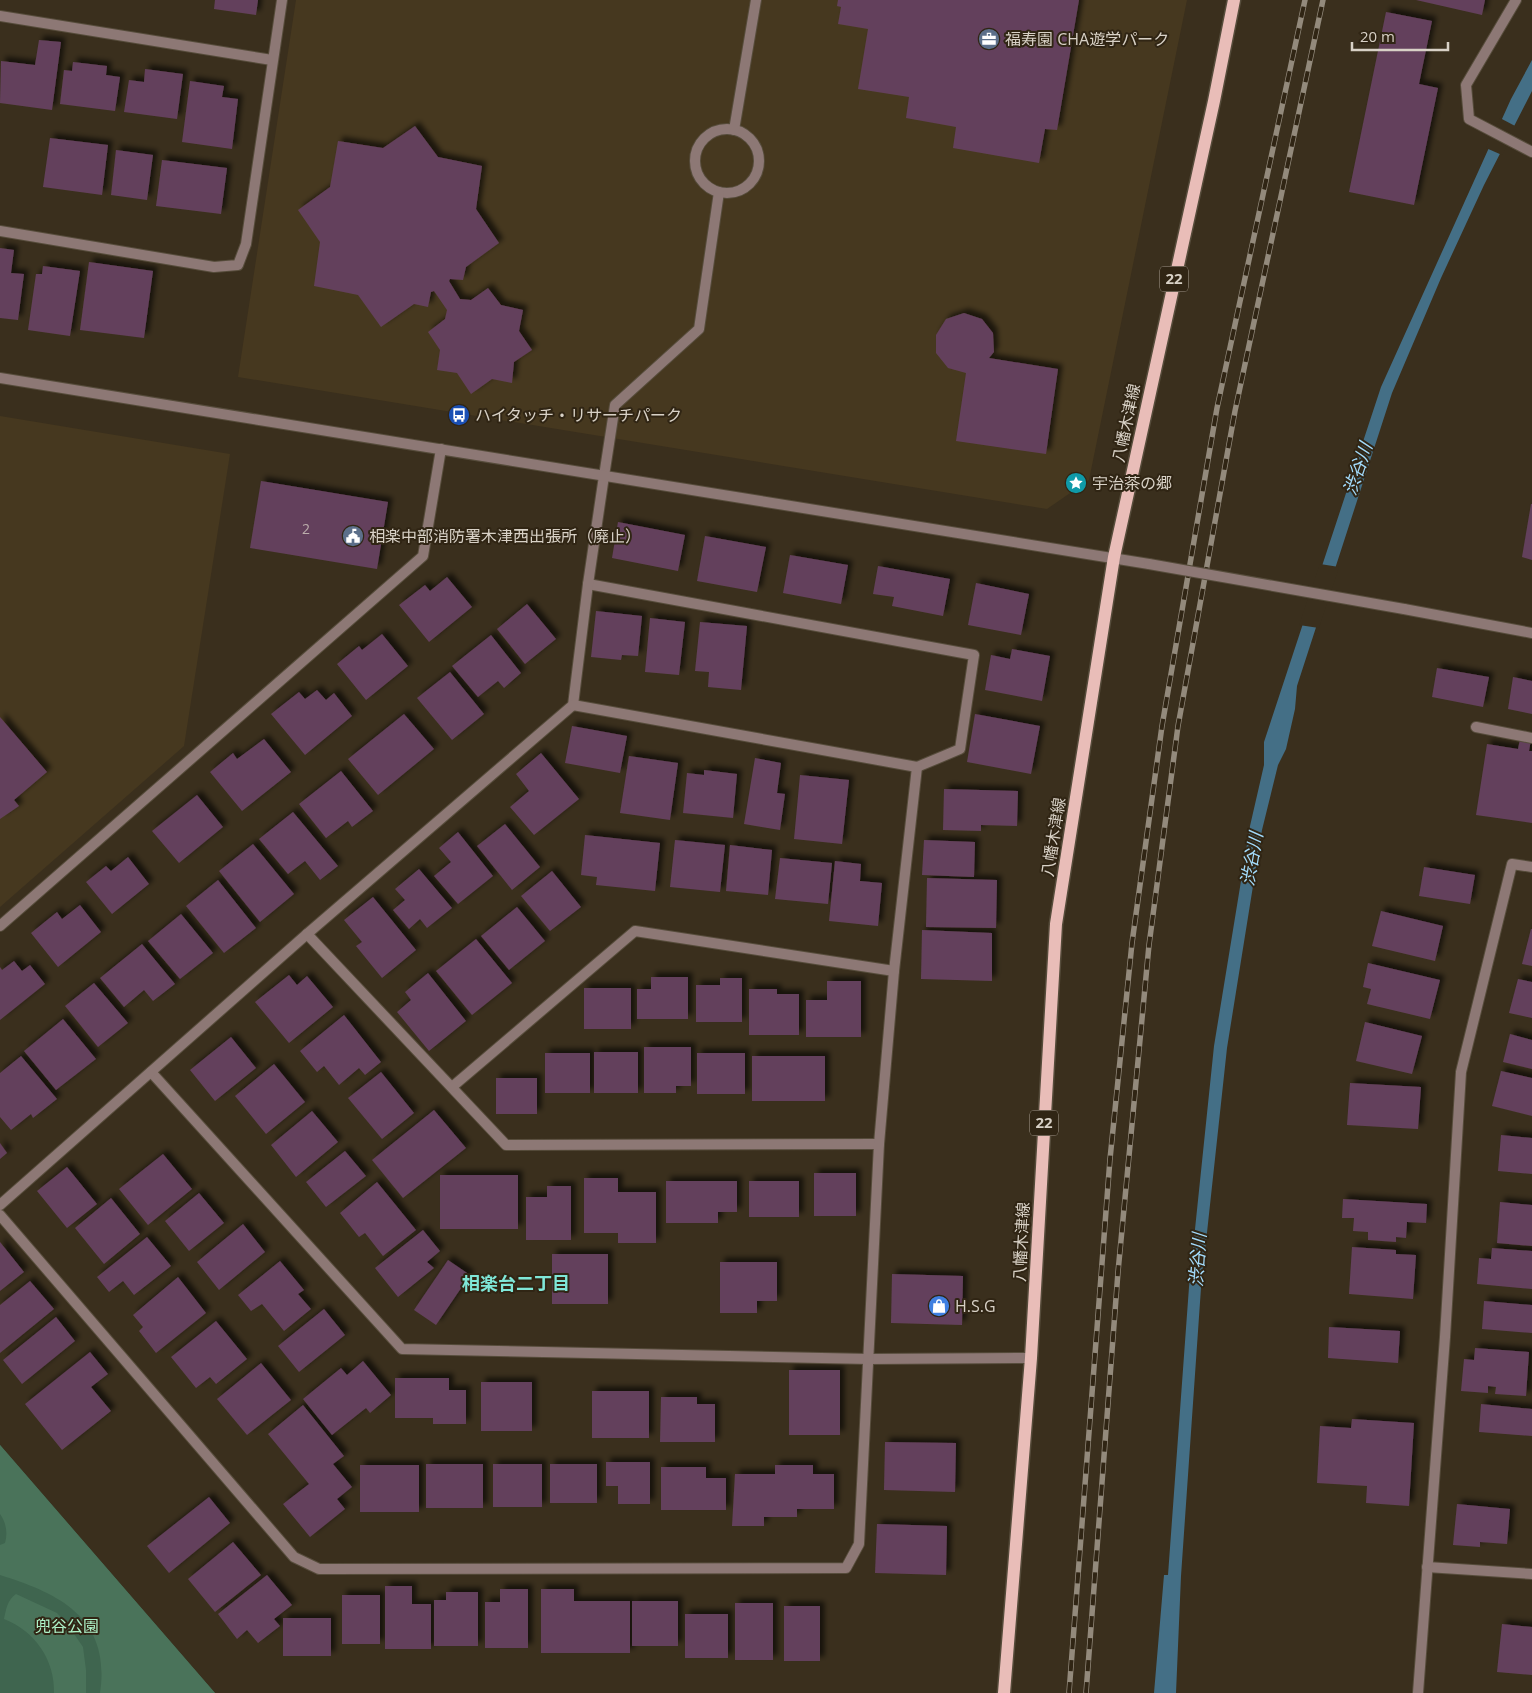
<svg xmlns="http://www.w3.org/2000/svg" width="1532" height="1693" font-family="'Open Sans','Noto Sans JP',sans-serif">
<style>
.built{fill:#46381f}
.green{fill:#3f654f}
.forest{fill:#4a735a}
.water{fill:#446f86}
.pier{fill:#3a2f1d}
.building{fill:#63415b;filter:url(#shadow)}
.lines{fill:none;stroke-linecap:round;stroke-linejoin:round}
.service-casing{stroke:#564c3b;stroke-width:12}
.minor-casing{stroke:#564c3b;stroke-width:12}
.tertiary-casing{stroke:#564c3b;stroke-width:12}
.primary-casing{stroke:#564c3b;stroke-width:15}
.service{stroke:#8d7875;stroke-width:10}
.minor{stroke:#8d7875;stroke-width:10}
.tertiary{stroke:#8d7875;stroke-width:10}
.primary{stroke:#e9bdb8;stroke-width:12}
.rail-casing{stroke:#938a7c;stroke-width:5.5}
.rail{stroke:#302514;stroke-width:4;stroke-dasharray:11;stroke-linecap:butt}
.tertiary-bridge-casing{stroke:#564c3b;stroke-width:12;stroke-linecap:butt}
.tertiary-bridge{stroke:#8d7875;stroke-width:10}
.labels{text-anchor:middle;stroke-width:4;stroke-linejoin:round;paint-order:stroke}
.number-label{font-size:14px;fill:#bbadab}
.shield{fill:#302514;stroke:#a69d91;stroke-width:1}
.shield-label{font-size:15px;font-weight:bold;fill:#d8d1c6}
.poi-label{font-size:16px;fill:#d8d1c6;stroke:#302514;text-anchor:start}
.street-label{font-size:16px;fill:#d8d1c6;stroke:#302514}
.park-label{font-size:16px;fill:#aef3c9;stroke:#302514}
.water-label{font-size:18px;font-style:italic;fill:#a3dbfb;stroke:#302514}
.neighbourhood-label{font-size:18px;font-weight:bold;fill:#7fe7d8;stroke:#302514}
</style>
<defs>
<filter id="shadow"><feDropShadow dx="4.5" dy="-4.5" stdDeviation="2.5" flood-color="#0009"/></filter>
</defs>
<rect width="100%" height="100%" fill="#3a2f1d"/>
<g class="built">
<path d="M296,0H1187L1089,480L1047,509L238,377Z"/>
<path d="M0,416L230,454L184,746L0,907Z"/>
</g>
<path class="green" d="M0,1445L215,1693H0Z"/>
<g class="forest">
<path d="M0,1445L215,1693H100C111,1619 61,1594 0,1575V1545L5,1543C8,1533 6,1522 0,1514Z"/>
<path d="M16,1594L57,1613L70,1628L83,1647L86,1670V1693H54C55,1660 35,1631 4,1619C6,1610 7,1600 16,1594Z"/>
</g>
<path class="water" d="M1532,60V91L1484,185L1441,278L1392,393L1297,686L1295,709L1286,749L1278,765L1262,830L1227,1048L1201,1288L1181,1576L1176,1693H1154L1164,1575H1168L1189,1287L1214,1046L1250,826L1264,765V742L1381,387L1511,99Z"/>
<g class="pier">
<path d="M1500,118L1517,127L1502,155L1486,148Z"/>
<path d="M1320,564L1339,567L1319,628L1299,625Z"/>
</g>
<g class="building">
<path d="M215,0H258L256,15L214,9Z"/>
<path d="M838,0H1079L1057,130L1045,129L1039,163L953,148L956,127L906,118L909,97L858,89L868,29L838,24L841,7L837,6Z"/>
<path d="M1416,0H1485L1482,15Z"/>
<path d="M1386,12L1432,21L1419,84L1438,88L1414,205L1349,192Z"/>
<path d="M39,40L61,42L52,110L0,103L1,61L35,65Z"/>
<path d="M73,62L107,66L106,75L120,77L115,111L60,104L64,70L72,71Z"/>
<path d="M145,69L183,74L177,119L124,112L129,80L144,82Z"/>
<path d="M190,81L224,86L222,97L238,99L232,149L182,142Z"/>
<path d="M415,126L438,157L482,166L476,209L499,243L466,267L463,280L450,279L449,281L460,299L471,300L488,288L501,305L523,310L519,331L532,350L514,362L512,383L492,379L471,394L457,373L437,370L440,350L428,332L445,319L447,310L434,291L431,292L428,307L414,304L381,327L358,295L314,286L320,242L298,210L330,187L338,141L383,148Z"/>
<path d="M50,138L108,145L102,195L43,187Z"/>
<path d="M116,150L153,155L147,200L111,195Z"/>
<path d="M162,160L227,168L221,214L156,206Z"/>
<path d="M0,248L14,250L11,273L24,274L18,320L0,318Z"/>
<path d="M89,262L153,271L144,338L80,330Z"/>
<path d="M43,266L80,271L70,336L28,330L36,274H42Z"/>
<path d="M964,313L982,319L993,333L994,352L989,358L1058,369L1046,454L956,441L966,373L948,368L936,353V335L946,319Z"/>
<path d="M261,481L388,502L377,569L250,548Z"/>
<path d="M1531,504H1532V560L1522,557Z"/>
<path d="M618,522L685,535L678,571L612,558Z"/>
<path d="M705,536L766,547L757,592L697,581Z"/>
<path d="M790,555L848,565L841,604L783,593Z"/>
<path d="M878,566L950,579L943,616L892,606L894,597L873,594Z"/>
<path d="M447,577L472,607L429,642L399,605L425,585L430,591Z"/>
<path d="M976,583L1029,594L1021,635L968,625Z"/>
<path d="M527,604L556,639L525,664L497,629Z"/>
<path d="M596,611L642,616L638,656L622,655L621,660L591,657Z"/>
<path d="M650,618L685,622L679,675L645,672Z"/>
<path d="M700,622L747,626L741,690L708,687L709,672L695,671Z"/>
<path d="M382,634L408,666L366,700L337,664L359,646L362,650Z"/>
<path d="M491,635L521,673L504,688L498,681L478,697L452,666Z"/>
<path d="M1012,649L1050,656L1042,701L985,690L991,655L1010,659Z"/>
<path d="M1437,668L1489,677L1483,707L1432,697Z"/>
<path d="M450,672L484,714L452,740L417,698Z"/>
<path d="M1513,677L1532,681V714L1508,709Z"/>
<path d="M317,690L326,700L334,693L352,716L305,755L271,714L299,692L305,699Z"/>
<path d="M404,714L434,749L378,795L348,759Z"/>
<path d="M975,714L1040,726L1031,774L967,762Z"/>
<path d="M0,717L47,772L14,800L19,806L0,819Z"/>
<path d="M572,726L627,736L620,773L565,763Z"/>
<path d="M264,739L291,772L242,811L210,772L233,753L237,759Z"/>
<path d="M1520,739L1531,740L1529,751H1532V823L1476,815L1487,744L1518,749Z"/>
<path d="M541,753L579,799L534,835L510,807L529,791L516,774Z"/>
<path d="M629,756L678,763L670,820L620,813Z"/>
<path d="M755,758L781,763L777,793L785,794L780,830L744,824Z"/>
<path d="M704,770L737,774L733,818L683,813L687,773L704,775Z"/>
<path d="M341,771L373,811L352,827L348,821L326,838L299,804Z"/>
<path d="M800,775L849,780L842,844L794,839Z"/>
<path d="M944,789L1018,791L1017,826L981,825V831L943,830Z"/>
<path d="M197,795L223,827L179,863L152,831Z"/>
<path d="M293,812L338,866L320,880L305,861L288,874L259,839Z"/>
<path d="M505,824L540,867L512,890L477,846Z"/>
<path d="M458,832L493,876L458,904L434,876L451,862L439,848Z"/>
<path d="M585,835L660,843L655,891L596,885L597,877L581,875Z"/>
<path d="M675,840L725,845L720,892L670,887Z"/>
<path d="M924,840L975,842L974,877L922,875Z"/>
<path d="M253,844L294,894L260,922L219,871Z"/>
<path d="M730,845L772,850L768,895L726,891Z"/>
<path d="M128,857L149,884L112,914L86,882L106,866L111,871Z"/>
<path d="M780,858L832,863L828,904L775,899Z"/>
<path d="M835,861L861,864L860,881L882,883L878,926L829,921Z"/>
<path d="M1424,867L1475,875L1470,904L1419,896Z"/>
<path d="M419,869L452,908L427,928L420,919L409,929L393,910L405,900L395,889Z"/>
<path d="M552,871L581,907L550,931L521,896Z"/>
<path d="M927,878L997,880L996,928L926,927Z"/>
<path d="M218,880L256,928L224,953L186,906Z"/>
<path d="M373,897L416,950L382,978L356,946L362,942L344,920Z"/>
<path d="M80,905L101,932L58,967L31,933L57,912L62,919Z"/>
<path d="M517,907L545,941L509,970L481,936Z"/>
<path d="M1381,911L1443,926L1435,961L1372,946Z"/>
<path d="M181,914L213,953L180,979L148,941Z"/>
<path d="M1531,929H1532V966L1522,964Z"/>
<path d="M922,930L992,933V981L921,979Z"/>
<path d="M476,939L512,983L472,1015L436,971Z"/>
<path d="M142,944L175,984L153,1001L144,990L124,1007L100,978Z"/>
<path d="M14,961L22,971L30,965L45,984L0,1020V967L2,970Z"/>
<path d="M1368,963L1440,980L1430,1019L1367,1004L1371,989L1363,987Z"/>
<path d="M428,973L466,1021L429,1051L397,1012L411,1000L405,992Z"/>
<path d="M289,975L297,985L307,976L333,1007L289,1043L255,1002Z"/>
<path d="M651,977H688V1019H637V989H651Z"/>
<path d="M720,978H742V1022H696V985H720Z"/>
<path d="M1518,979L1532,982V1018L1509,1013Z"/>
<path d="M827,981H861V1037H806V1000H827Z"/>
<path d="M94,983L128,1023L98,1047L65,1006Z"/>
<rect x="584" y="988" width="47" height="41"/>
<path d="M749,989H777V994H799V1035H749Z"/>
<path d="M344,1015L381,1062L365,1075L359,1068L339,1085L324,1066L317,1072L300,1051Z"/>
<path d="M63,1019L96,1059L56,1090L24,1051Z"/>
<path d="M1365,1022L1422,1036L1412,1074L1356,1061Z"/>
<path d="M1510,1034L1532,1040V1069L1503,1062Z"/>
<path d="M231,1037L256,1068L215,1101L190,1070Z"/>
<path d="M644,1047H691V1086H676V1093H644Z"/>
<rect x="594" y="1052" width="44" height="41"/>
<rect x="545" y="1053" width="45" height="40"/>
<rect x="697" y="1053" width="48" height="41"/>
<path d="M21,1056L57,1099L33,1118L31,1114L11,1130L0,1117V1073Z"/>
<rect x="752" y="1056" width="73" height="45"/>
<path d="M274,1064L305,1102L266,1134L235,1096Z"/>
<path d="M1501,1071L1532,1078V1116L1492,1106Z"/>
<path d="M381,1072L414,1113L382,1139L348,1098Z"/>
<rect x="496" y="1078" width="41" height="36"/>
<path d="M1350,1083L1421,1087L1418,1129L1347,1125Z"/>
<path d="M434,1110L466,1148L403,1198L372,1160Z"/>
<path d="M312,1111L338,1142L296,1177L271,1145Z"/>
<path d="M1501,1135L1532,1138V1174L1498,1171Z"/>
<path d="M0,1143L7,1153L0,1159Z"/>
<path d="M345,1151L366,1176L326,1207L306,1182Z"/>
<path d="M163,1154L192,1189L148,1225L119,1189Z"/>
<path d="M67,1167L97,1204L67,1228L37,1191Z"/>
<rect x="814" y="1173" width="42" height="43"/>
<rect x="440" y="1175" width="78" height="54"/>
<path d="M584,1178H618V1192H656V1243H618V1233H584Z"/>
<path d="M666,1181H737V1212H718V1223H666Z"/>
<rect x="749" y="1181" width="50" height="36"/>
<path d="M377,1182L416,1230L383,1256L365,1233L359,1237L340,1213Z"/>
<path d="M547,1186H571V1240H526V1197H547Z"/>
<path d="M199,1193L224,1223L189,1251L165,1221Z"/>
<path d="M111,1198L140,1234L104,1264L75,1228Z"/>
<path d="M1343,1199L1427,1204L1426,1223L1407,1222L1406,1238L1396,1237V1242L1368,1240V1232L1353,1231L1354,1218H1342Z"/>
<path d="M1500,1202L1532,1205V1246L1497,1243Z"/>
<path d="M243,1224L265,1252L219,1290L197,1262Z"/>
<path d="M423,1230L440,1251L427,1262L434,1268L398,1297L375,1268Z"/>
<path d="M147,1237L171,1266L134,1295L123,1281L109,1292L97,1277Z"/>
<path d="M0,1242L24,1272L0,1291Z"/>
<path d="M1352,1247L1396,1250V1254L1416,1255L1413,1299L1349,1294Z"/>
<path d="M1492,1248L1532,1251V1289L1477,1284L1479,1258L1491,1259Z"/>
<rect x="552" y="1254" width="56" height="50"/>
<path d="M448,1260L470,1275L436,1325L414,1310Z"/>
<path d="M280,1261L304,1290L298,1294L311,1309L284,1331L262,1304L251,1311L238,1295Z"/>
<path d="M720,1262H777V1301H757V1313H720Z"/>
<path d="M892,1274L963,1276L962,1325L891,1323Z"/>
<path d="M178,1277L206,1313L156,1353L139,1331L143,1327L133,1315Z"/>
<path d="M30,1281L54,1309L0,1353V1305Z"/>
<path d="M1484,1301L1532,1305V1333L1482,1329Z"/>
<path d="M324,1309L345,1335L299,1372L278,1346Z"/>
<path d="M56,1317L75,1341L22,1384L3,1360Z"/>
<path d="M216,1321L247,1359L216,1384L210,1377L196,1388L171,1357Z"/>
<path d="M1329,1327L1400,1331L1398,1363L1328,1358Z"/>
<path d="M1475,1348L1529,1352L1526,1396L1495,1394L1496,1387L1488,1386V1393L1461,1391L1464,1359L1474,1360Z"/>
<path d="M90,1352L108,1374L91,1387L111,1411L62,1450L25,1404Z"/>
<path d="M363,1361L391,1395L370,1413L366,1408L332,1435L303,1399L341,1368L347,1375Z"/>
<path d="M261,1363L291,1400L247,1435L217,1399Z"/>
<rect x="789" y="1370" width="51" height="65"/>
<path d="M395,1378H449V1390H466V1424H433V1418H395Z"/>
<rect x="481" y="1382" width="51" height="49"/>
<rect x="592" y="1391" width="57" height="47"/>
<path d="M661,1397H697V1404H715V1442H660Z"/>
<path d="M1481,1404L1532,1409V1436L1479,1432Z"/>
<path d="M303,1405L344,1456L333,1464L352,1487L337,1499L345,1509L310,1537L283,1504L309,1484L268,1434Z"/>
<path d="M1352,1419L1414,1423L1409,1506L1366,1503L1367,1486L1317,1483L1320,1426L1351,1428Z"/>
<path d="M885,1442L956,1443L955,1492L884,1490Z"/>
<path d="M606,1462H650V1504H618V1486H606Z"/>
<rect x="426" y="1464" width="57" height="44"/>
<rect x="493" y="1464" width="49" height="43"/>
<rect x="550" y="1464" width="47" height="39"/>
<rect x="360" y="1465" width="59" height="47"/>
<path d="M775,1465H813V1474H834V1509H797V1517H764V1526H732L735,1474H775Z"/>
<path d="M661,1467H706V1478H726V1510H661Z"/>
<path d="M209,1497L230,1523L169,1573L147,1546Z"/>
<path d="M1457,1504L1510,1509L1507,1544L1480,1542V1547L1453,1545Z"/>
<path d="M877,1524L947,1526L946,1575L875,1573Z"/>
<path d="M233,1542L261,1575L215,1612L188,1579Z"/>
<path d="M267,1575L292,1605L274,1619L280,1626L258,1643L247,1630L237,1639L218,1614Z"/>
<path d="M385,1586H412V1604H431V1649H385Z"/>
<path d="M500,1589H528V1648H485V1602H500Z"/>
<path d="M541,1589H574V1601H630V1653H541Z"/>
<path d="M446,1592H478V1646H434V1600H446Z"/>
<rect x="342" y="1595" width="38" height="49"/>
<rect x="632" y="1601" width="46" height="45"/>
<rect x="735" y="1603" width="38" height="57"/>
<rect x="784" y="1606" width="36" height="55"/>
<rect x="685" y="1614" width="43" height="44"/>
<rect x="283" y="1618" width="48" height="38"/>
<path d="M1502,1624L1532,1627V1675L1497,1672Z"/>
</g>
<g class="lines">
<g class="service-casing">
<g id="service">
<circle cx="727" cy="161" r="32"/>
<path d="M734,130L756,0"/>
<path d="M604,476L615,405L699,329L719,192"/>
</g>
</g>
<g class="minor-casing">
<g id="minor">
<path d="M1516,0L1466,85L1469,119L1532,152"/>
<path d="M0,16L272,60"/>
<path d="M0,231L214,267L238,265L246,244L282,0"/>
<path d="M588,584L974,655L960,749L917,767"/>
<path d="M1476,727L1532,738"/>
<path d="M0,926L423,556L441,449"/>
<path d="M307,934L506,1145L879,1144"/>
<path d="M151,1072L402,1349L869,1359L1031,1358"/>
<path d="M452,1087L635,931L894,971"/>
<path d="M0,1205L307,934L573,705L588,584L604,476"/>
<path d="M0,1215L294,1557L319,1569L846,1568L859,1544L879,1144L894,971L917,767L573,705"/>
<path d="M1427,1567L1532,1574"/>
<path d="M1418,1693L1445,1337L1461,1072L1512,864L1532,867"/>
</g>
</g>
<g class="tertiary-casing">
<g id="tertiary">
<path d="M0,378L1149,564"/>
<path d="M1404,609L1532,633"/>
</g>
</g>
<g class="primary-casing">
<path id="primary" d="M1004,1693L1031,1358L1056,924L1114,557L1214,101L1234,0"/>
</g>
<use href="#service" class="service"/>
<use href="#minor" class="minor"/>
<use href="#tertiary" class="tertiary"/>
<use href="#primary" class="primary"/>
<g class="rail-casing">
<g id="rail">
<path d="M1069,1693L1110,1159L1132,943L1162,726L1217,408L1305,0"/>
<path d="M1086,1693L1118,1272L1149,945L1178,726L1235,411L1323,0"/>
</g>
</g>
<use href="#rail" class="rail"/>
<g class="tertiary-bridge-casing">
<path id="tertiary-bridge" d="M1149,564L1404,609"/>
</g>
<use href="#tertiary-bridge" class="tertiary-bridge"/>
</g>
<defs>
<g id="office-disc" transform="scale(1.125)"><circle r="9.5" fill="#5c6f8a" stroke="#302514"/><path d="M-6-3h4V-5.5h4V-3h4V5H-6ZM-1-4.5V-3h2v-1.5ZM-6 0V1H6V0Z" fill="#fff"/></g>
<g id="bus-disc" transform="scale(1.125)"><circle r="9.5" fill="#1a4fb4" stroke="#302514"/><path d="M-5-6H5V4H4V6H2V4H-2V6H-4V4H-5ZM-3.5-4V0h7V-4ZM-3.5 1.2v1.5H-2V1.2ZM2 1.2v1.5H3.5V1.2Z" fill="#fff"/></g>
<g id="sight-disc" transform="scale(1.125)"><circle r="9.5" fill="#0f9aa8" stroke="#302514"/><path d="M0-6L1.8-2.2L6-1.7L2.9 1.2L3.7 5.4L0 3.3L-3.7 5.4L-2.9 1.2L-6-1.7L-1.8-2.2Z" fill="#fff"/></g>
<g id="civic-disc" transform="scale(1.125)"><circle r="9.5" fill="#5c6f8a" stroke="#302514"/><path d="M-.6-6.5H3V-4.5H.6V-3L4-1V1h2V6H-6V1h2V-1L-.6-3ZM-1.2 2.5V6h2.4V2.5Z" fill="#fff"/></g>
<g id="shop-disc" transform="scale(1.125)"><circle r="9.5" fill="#3f7fe0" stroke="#302514"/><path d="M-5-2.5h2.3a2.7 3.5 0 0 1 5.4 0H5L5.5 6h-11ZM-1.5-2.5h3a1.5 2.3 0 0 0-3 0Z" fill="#fff"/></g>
</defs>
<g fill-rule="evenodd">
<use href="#office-disc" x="989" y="39"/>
<use href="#bus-disc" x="459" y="415"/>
<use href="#sight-disc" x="1076" y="483"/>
<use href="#civic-disc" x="353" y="536"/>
<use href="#shop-disc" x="939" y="1306"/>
</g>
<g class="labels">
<g class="number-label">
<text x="306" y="534">2</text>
</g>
<g class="shield">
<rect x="1160" y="266.5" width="28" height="25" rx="4"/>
<rect x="1030" y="1110.5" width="28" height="25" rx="4"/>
</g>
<g class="shield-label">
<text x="1174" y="284">22</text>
<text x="1044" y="1128">22</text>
</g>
<g class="poi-label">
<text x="1005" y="45">福寿園 CHA遊学パーク</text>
<text x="475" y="421">ハイタッチ・リサーチパーク</text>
<text x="1092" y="489">宇治茶の郷</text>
<text x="369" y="542">相楽中部消防署木津西出張所（廃止）</text>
<text x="955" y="1312">H.S.G</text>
</g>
<g class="street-label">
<text transform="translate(1126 423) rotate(-78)" y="6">八幡木津線</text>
<text transform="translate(1053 837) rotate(-81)" y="6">八幡木津線</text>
<text transform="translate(1021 1242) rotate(-87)" y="6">八幡木津線</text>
</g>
<g class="park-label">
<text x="67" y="1632">兜谷公園</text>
</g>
<g class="water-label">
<text transform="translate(1358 469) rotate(-71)" y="6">渋谷川</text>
<text transform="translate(1252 859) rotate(-80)" y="6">渋谷川</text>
<text transform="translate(1198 1260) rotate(-86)" y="6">渋谷川</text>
</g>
<g class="neighbourhood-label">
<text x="516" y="1290">相楽台二丁目</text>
</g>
</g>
<path d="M1352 42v8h96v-8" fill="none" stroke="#d8d1c6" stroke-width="2.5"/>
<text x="1360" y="42" font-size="15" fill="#d8d1c6" stroke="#302514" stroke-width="4" paint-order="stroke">20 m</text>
</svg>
